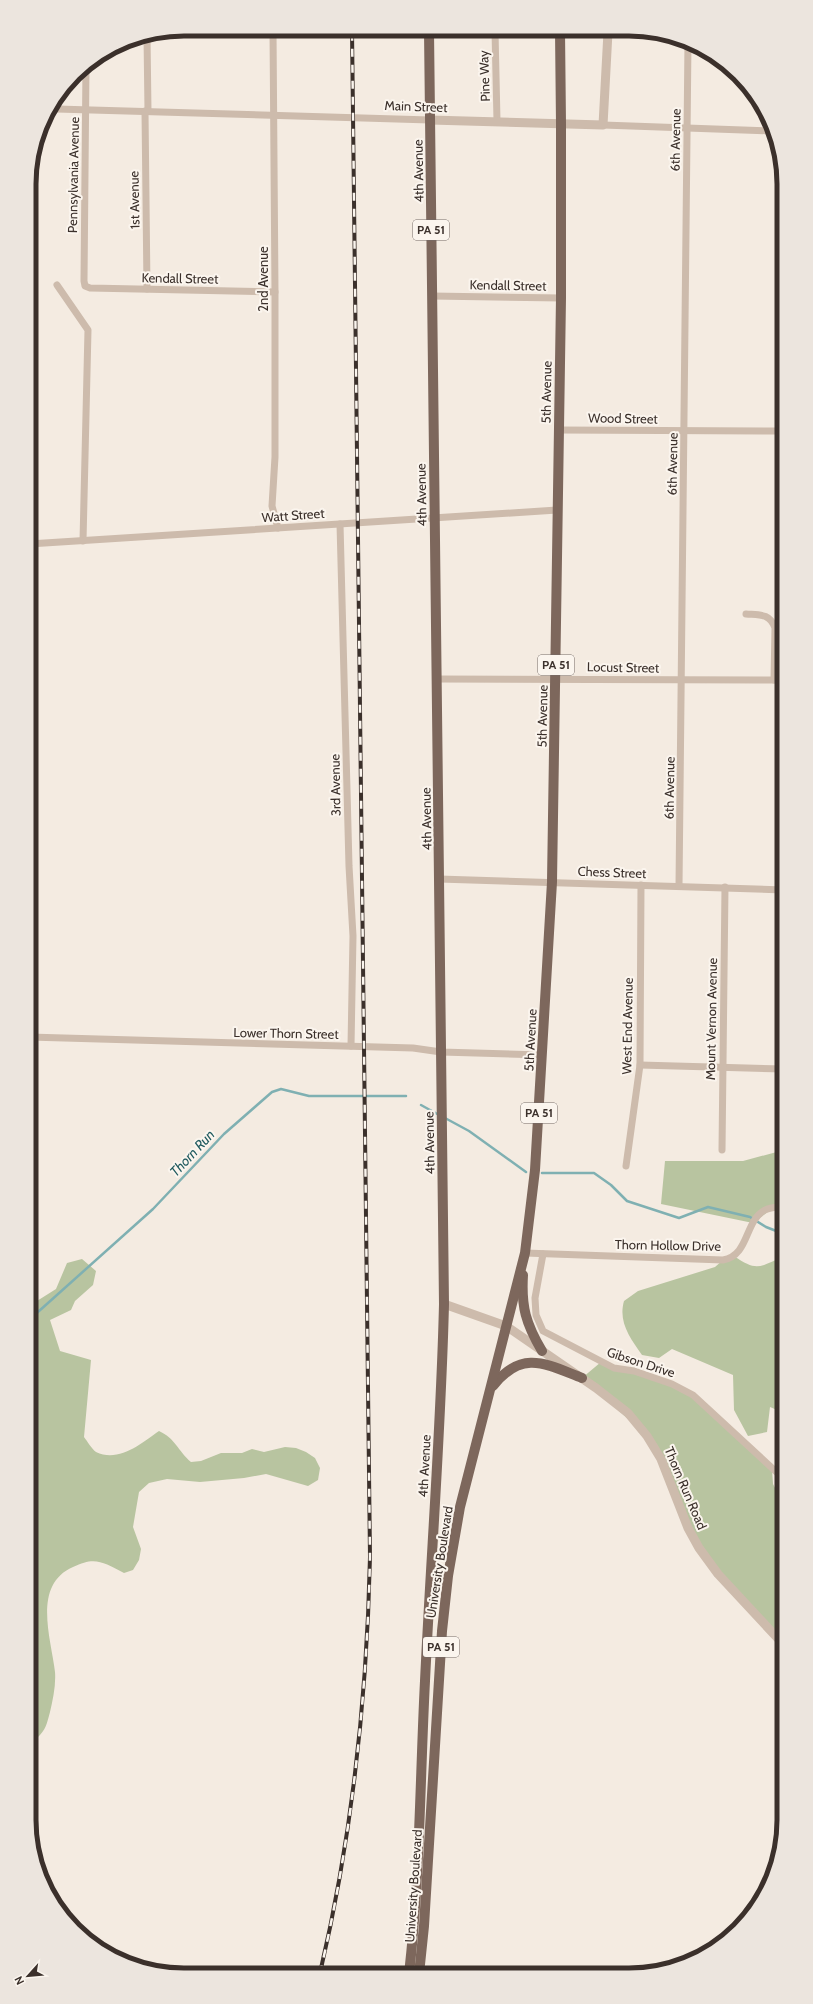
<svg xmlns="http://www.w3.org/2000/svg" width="813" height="2004" font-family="Cabin,sans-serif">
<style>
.green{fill:#b8c4a0}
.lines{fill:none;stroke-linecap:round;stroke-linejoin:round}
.stream{stroke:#7fb0b2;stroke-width:2.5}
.minor{stroke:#cdbbac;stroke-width:7}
.tertiary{stroke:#cdbbac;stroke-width:9}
.primary{stroke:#7d675c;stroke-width:10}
.rail-casing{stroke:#3b302b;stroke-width:4}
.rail{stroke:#fbf5ee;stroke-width:2.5;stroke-dasharray:8;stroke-linecap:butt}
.labels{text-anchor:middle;stroke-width:4;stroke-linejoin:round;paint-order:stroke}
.shield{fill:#fbf5ee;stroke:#756b66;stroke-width:1}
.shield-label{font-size:12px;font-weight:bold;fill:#3b302b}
.street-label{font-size:13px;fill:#3b302b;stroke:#fbf5ee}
.water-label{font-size:14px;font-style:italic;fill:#1f5a5e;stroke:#fbf5ee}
.rim{fill:none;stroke:#3b302b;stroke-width:5}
</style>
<rect width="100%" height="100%" fill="#f4ebe1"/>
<g class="green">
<path d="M784,1150V1206L773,1208L753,1223L661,1204L665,1161H743Z"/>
<path d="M734,1256C757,1272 760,1267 784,1256V1413L770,1407L767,1432L748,1436L734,1410L733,1375L672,1349L659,1358L642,1355C630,1338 618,1322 624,1301L638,1291L715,1267L723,1260Z"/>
<path d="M82,1259L96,1271L93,1285L75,1301L71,1310L50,1320L60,1351L91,1360L84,1437C87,1441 92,1449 96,1452C119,1463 142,1443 159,1431C175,1438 178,1451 191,1462L201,1461L221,1453H242L252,1449L264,1452L285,1447L296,1448L306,1452L315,1458L320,1468L318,1480L308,1486L266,1474L244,1478L200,1482L167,1479L149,1483L139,1492L133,1527L141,1549L139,1560L133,1570L124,1573C103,1562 95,1556 73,1567C32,1585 51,1638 55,1672C56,1685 53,1699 50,1712C47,1723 46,1730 37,1738L29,1736V1306L56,1289L67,1263Z"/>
<path d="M601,1362L683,1389L772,1469L773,1484L784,1505V1645L709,1562L647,1436L582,1378Z"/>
</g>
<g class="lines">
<g class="stream">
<path d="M421,1105L439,1115"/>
<path d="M445,1118L469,1131L526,1172"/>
<path d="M542,1173H594L611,1185L627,1201L679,1218L708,1207L750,1217L766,1227L784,1234"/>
<path d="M29,1320L153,1209L224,1134L272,1092L281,1089L309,1096H406"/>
</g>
<g class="minor">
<path d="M273,30L275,292V457L272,506L278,528"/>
<path d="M495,31L497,121"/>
<path d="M147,36L148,111"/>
<path d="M86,65L84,281L85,286L90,288L275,292"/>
<path d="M57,109L430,120"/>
<path d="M145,111L147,289"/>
<path d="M603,125L773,131"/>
<path d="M767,131L768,118"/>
<path d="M57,285L88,330L83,541"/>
<path d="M432,296L561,298"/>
<path d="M558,430L784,431"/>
<path d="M340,524L349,866L353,936L351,1046"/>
<path d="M29,544L557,510"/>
<path d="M746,614C759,615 770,613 775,628L774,680"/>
<path d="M437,679L784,680"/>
<path d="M439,879L784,890"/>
<path d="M679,886L688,42"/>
<path d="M29,1037L413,1048L441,1052L542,1055"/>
<path d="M640,1065L784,1069"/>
<path d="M722,1150L725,887"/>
<path d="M626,1166L640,1065L641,885"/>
<path d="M525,1253L723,1260C750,1255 744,1221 765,1210C771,1207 778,1207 784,1206"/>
<path d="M543,1254L535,1298L536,1315L543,1331L614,1368L634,1371L672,1384L693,1395L784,1479"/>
</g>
<g class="tertiary">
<path d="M430,120L603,125L608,32"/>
<path d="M444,1304L506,1326L596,1388L628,1413L647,1436L661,1459L688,1528L699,1548L718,1574L784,1645"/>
</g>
<g class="primary">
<path d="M523,1275C521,1307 526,1324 542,1351"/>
<path d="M493,1386C522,1349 546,1364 582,1378"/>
<path d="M409,1974C420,1877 420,1778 425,1681C431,1555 441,1430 444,1304L429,31"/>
<path d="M419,1974L424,1926L442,1631L448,1576L460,1507L525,1253L535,1170L552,882L561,298V124L560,31"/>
</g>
<g class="rail-casing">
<path id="rail" d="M320,1973C352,1837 367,1697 370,1557L352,30"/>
</g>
<use href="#rail" class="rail"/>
</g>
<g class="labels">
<g class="shield">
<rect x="413" y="220" width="36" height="20" rx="3"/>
<rect x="538" y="655" width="36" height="20" rx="3"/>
<rect x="521" y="1103" width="36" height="20" rx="3"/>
<rect x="423" y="1637" width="36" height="20" rx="3"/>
</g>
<g class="shield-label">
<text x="431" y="234">PA 51</text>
<text x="556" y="669">PA 51</text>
<text x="539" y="1117">PA 51</text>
<text x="441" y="1651">PA 51</text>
</g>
<g class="street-label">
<text transform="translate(484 76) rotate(-92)" y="5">Pine Way</text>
<text transform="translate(416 106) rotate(2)" y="5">Main Street</text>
<text transform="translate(675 140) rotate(-89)" y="5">6th Avenue</text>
<text transform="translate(418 171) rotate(-91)" y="5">4th Avenue</text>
<text transform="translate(73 175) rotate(-89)" y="5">Pennsylvania Avenue</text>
<text transform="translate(134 200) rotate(-91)" y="5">1st Avenue</text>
<text transform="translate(180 278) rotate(1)" y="5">Kendall Street</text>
<text transform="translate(263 279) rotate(-90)" y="5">2nd Avenue</text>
<text transform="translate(508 285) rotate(1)" y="5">Kendall Street</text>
<text transform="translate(546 392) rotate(-89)" y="5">5th Avenue</text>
<text transform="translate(623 418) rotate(1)" y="5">Wood Street</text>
<text transform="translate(672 464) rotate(-89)" y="5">6th Avenue</text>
<text transform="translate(421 495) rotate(-91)" y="5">4th Avenue</text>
<text transform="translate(293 515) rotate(-4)" y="5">Watt Street</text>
<text transform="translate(623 667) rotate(1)" y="5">Locust Street</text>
<text transform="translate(542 716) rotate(-89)" y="5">5th Avenue</text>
<text transform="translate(335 785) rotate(-91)" y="5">3rd Avenue</text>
<text transform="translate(669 788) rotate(-89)" y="5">6th Avenue</text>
<text transform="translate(426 819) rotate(-91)" y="5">4th Avenue</text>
<text transform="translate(612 872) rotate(2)" y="5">Chess Street</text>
<text transform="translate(711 1019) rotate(-89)" y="5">Mount Vernon Avenue</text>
<text transform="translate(627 1026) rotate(-89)" y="5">West End Avenue</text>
<text transform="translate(286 1033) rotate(1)" y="5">Lower Thorn Street</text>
<text transform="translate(530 1040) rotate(-87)" y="5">5th Avenue</text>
<text transform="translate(429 1143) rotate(-91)" y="5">4th Avenue</text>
<text transform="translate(668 1245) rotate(1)" y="5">Thorn Hollow Drive</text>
<text transform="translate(641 1362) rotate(18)" y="5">Gibson Drive</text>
<text transform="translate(424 1466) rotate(-87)" y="5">4th Avenue</text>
<text transform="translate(686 1488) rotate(67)" y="5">Thorn Run Road</text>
<text transform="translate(439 1562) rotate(-81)" y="5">University Boulevard</text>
<text transform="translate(413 1886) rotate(-86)" y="5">University Boulevard</text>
</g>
<g class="water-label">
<text transform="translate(192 1153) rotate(-47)" y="5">Thorn Run</text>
</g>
</g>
<path d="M0 0H813V2004H0ZM184 36H629A148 148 0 0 1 777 184V1820A148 148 0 0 1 629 1968H184A148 148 0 0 1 36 1820V184A148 148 0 0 1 184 36Z" fill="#ece5de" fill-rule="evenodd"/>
<path class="rim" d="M184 36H629A148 148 0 0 1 777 184V1820A148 148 0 0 1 629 1968H184A148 148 0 0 1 36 1820V184A148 148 0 0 1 184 36Z"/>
<g transform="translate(28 1976) rotate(243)" stroke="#fbf5ee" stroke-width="3" paint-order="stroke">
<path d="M0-3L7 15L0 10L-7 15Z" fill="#3b302b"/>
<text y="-6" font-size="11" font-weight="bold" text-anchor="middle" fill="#3b302b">N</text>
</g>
</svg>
